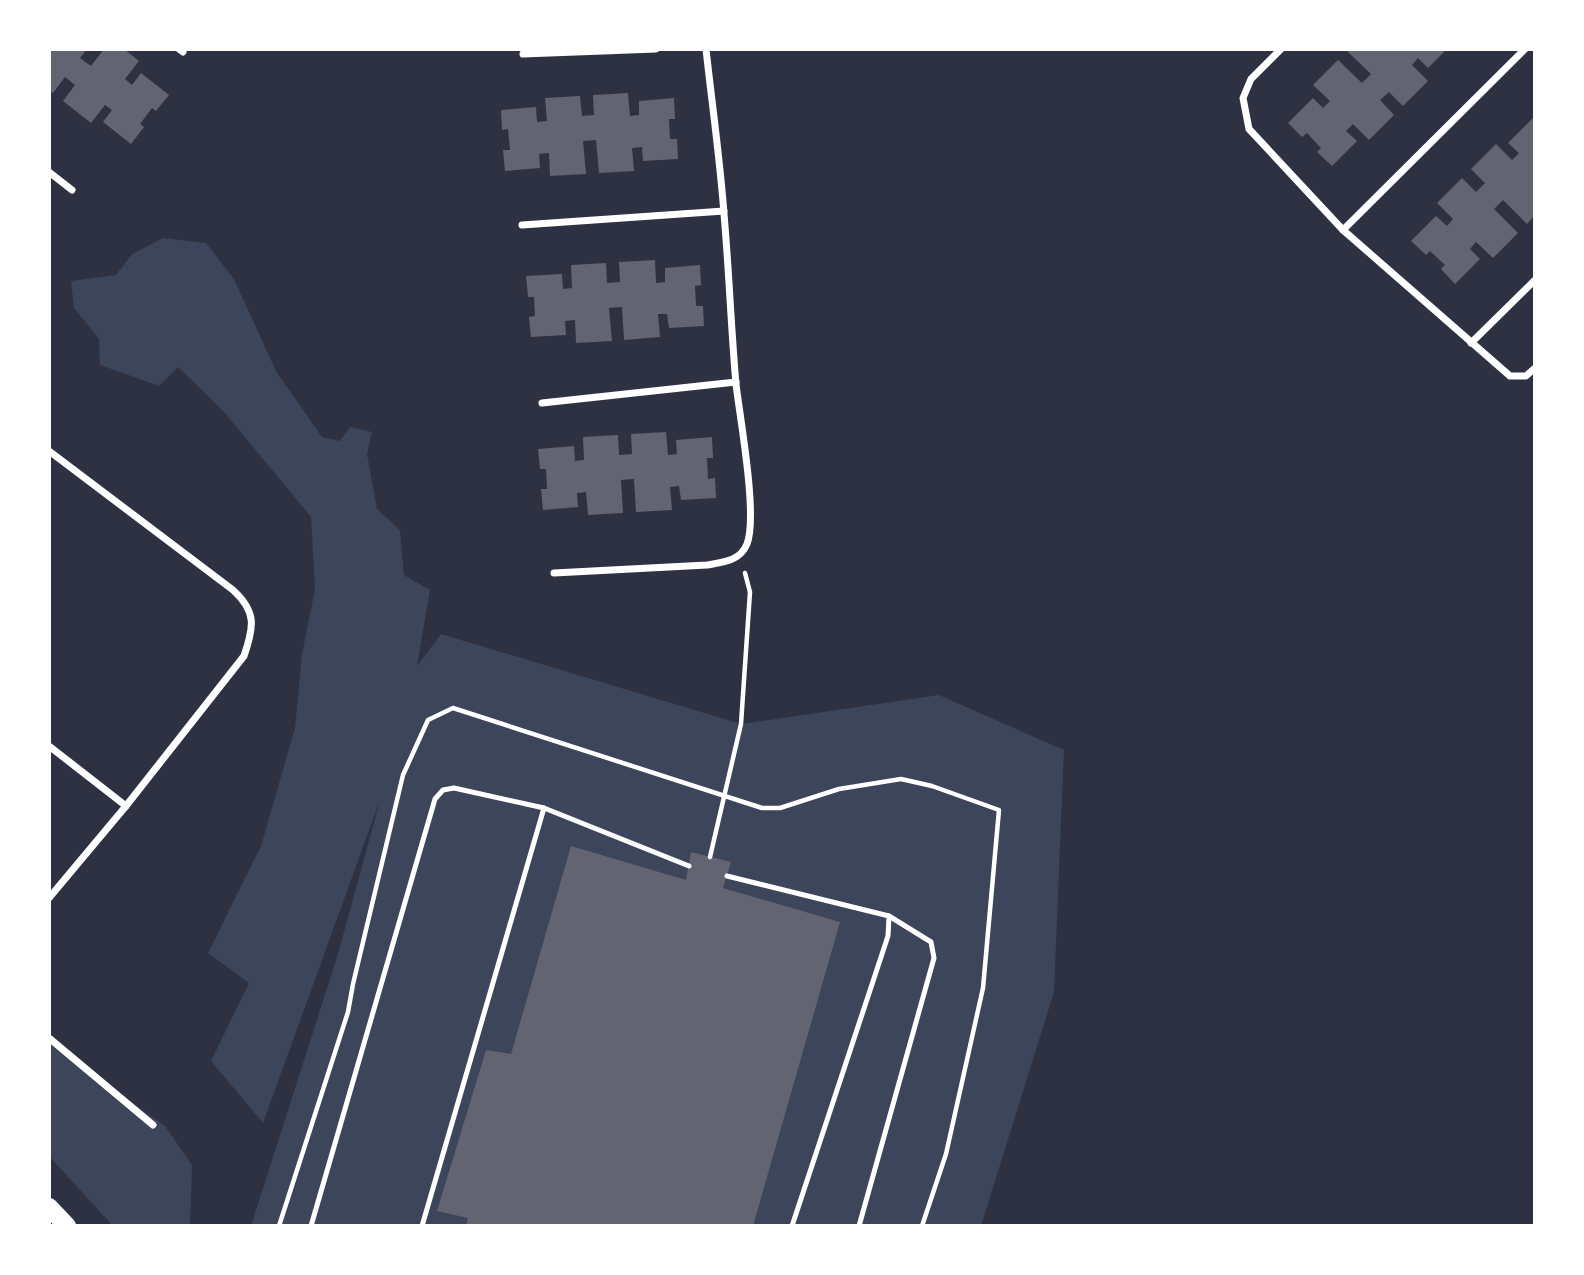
<svg xmlns="http://www.w3.org/2000/svg" width="1584" height="1275" font-family="Overpass,sans-serif">
<style>
.green{fill:#3c4559}
.building{fill:#626471}
.lines{fill:none;stroke-linecap:round;stroke-linejoin:round}
.path{stroke:#fff;stroke-width:4.5}
.service{stroke:#fff;stroke-width:5}
.minor{stroke:#fff;stroke-width:7}
.primary{stroke:#fff;stroke-width:18}
</style>
<rect width="100%" height="100%" fill="#2d3142"/>
<g class="green">
<path d="M163,238L206,243L234,279L276,371L322,437L340,441L350,427L372,432L367,454L377,509L400,530L404,575L430,590L417,666L441,634L741,724L939,695L1064,750L1054,992L981,1226H251L338,954L380,800L263,1123L211,1061L249,983L208,953L261,846L295,728L302,654L315,589L311,517L224,412L178,367L159,386L100,365L99,339L74,308L71,281L116,275L132,254Z"/>
<path d="M49,1043L165,1126L192,1165L190,1226H113L49,1156Z"/>
</g>
<g class="building">
<path d="M49,49H87L80,58L91,66L104,49H124L139,61L125,79L132,85L141,73L169,95L156,111L152,108L140,124L144,127L131,144L103,122L112,110L105,105L91,123L63,101L75,85L65,77L53,93L49,90Z"/>
<path d="M1349,49H1447L1428,68L1418,58L1412,65L1428,81L1403,106L1389,92L1380,100L1394,115L1369,140L1353,124L1346,131L1357,141L1332,166L1317,152L1321,148L1307,133L1302,137L1288,123L1313,98L1323,108L1330,101L1313,85L1338,60L1362,83L1371,74L1347,51Z"/>
<path d="M628,93L630,116L639,115V101L674,98L675,119H669L670,139H677L678,159L643,161L642,147L632,148L634,171L599,173L596,140L583,141L586,174L550,176L549,153L539,154L540,168L505,171L503,150H510L508,129L502,130L501,110L536,107L537,122L547,121L545,98L580,96L582,116L594,115L593,95Z"/>
<path d="M1533,118L1535,120V215L1527,224L1503,200L1494,209L1518,233L1493,258L1476,242L1470,249L1480,259L1455,284L1441,269L1445,265L1430,251L1426,255L1411,241L1436,216L1447,226L1453,219L1437,203L1462,178L1476,192L1485,183L1471,169L1496,144L1512,160L1519,153L1508,143Z"/>
<path d="M655,260L656,283L665,282V268L700,265L701,285L695,286L696,306H703L704,326L669,328L667,314H658L660,337L624,340L622,307L609,308L612,341L576,343L575,320L565,321L566,335L531,337L529,317L535,316L534,297H528L526,276L562,274L563,289L572,288L571,265L606,263L607,283L620,282L619,262Z"/>
<path d="M666,432L668,455L677,454L676,440L712,437L713,458H707L708,479L715,478L716,498L681,500L679,486L670,487L672,510L636,512L634,479L621,480L623,513L588,515L586,492L577,493L578,507L543,510L541,489H547L546,469H540L538,449L574,446L575,461L584,460L583,437L618,435L619,455L632,454L631,434Z"/>
<path d="M571,846L686,880L691,852L731,862L723,888L840,922L753,1226H466L468,1218L437,1211L486,1050L511,1054Z"/>
</g>
<g class="lines">
<g class="path">
<path d="M710,857L741,724L750,592L745,573"/>
<path d="M279,1226L348,1012L353,984L403,775L428,720L453,708L762,808H780L839,789L901,779L932,786L999,810L983,988L946,1154L922,1226"/>
</g>
<g class="service">
<path d="M727,876L889,916L888,936L792,1226"/>
<path d="M311,1226L435,799L443,790L454,788L544,808"/>
<path d="M422,1226L544,808L689,866"/>
<path d="M859,1226L934,958L931,942L889,916"/>
</g>
<g class="minor">
<path d="M179,49L183,52"/>
<path d="M1281,49L1251,79L1243,98L1249,129L1343,230L1510,376H1526L1535,368"/>
<path d="M523,54L656,49"/>
<path d="M49,172L72,190"/>
<path d="M522,225L724,211"/>
<path d="M1343,230L1525,49"/>
<path d="M1471,343L1535,280"/>
<path d="M542,403L736,382"/>
<path d="M49,451L233,590C257,612 254,627 244,656L126,806L49,898"/>
<path d="M554,573L707,565C724,562 740,561 747,544C758,515 740,419 736,384C731,328 729,270 724,214C720,159 712,104 706,49"/>
<path d="M49,746L126,806"/>
<path d="M49,1038L153,1125"/>
</g>
<path class="primary" d="M49,1207L67,1226"/>
</g>
<rect width="1584" height="1275" fill="none" stroke="#ffffff" stroke-width="102"/>
</svg>
